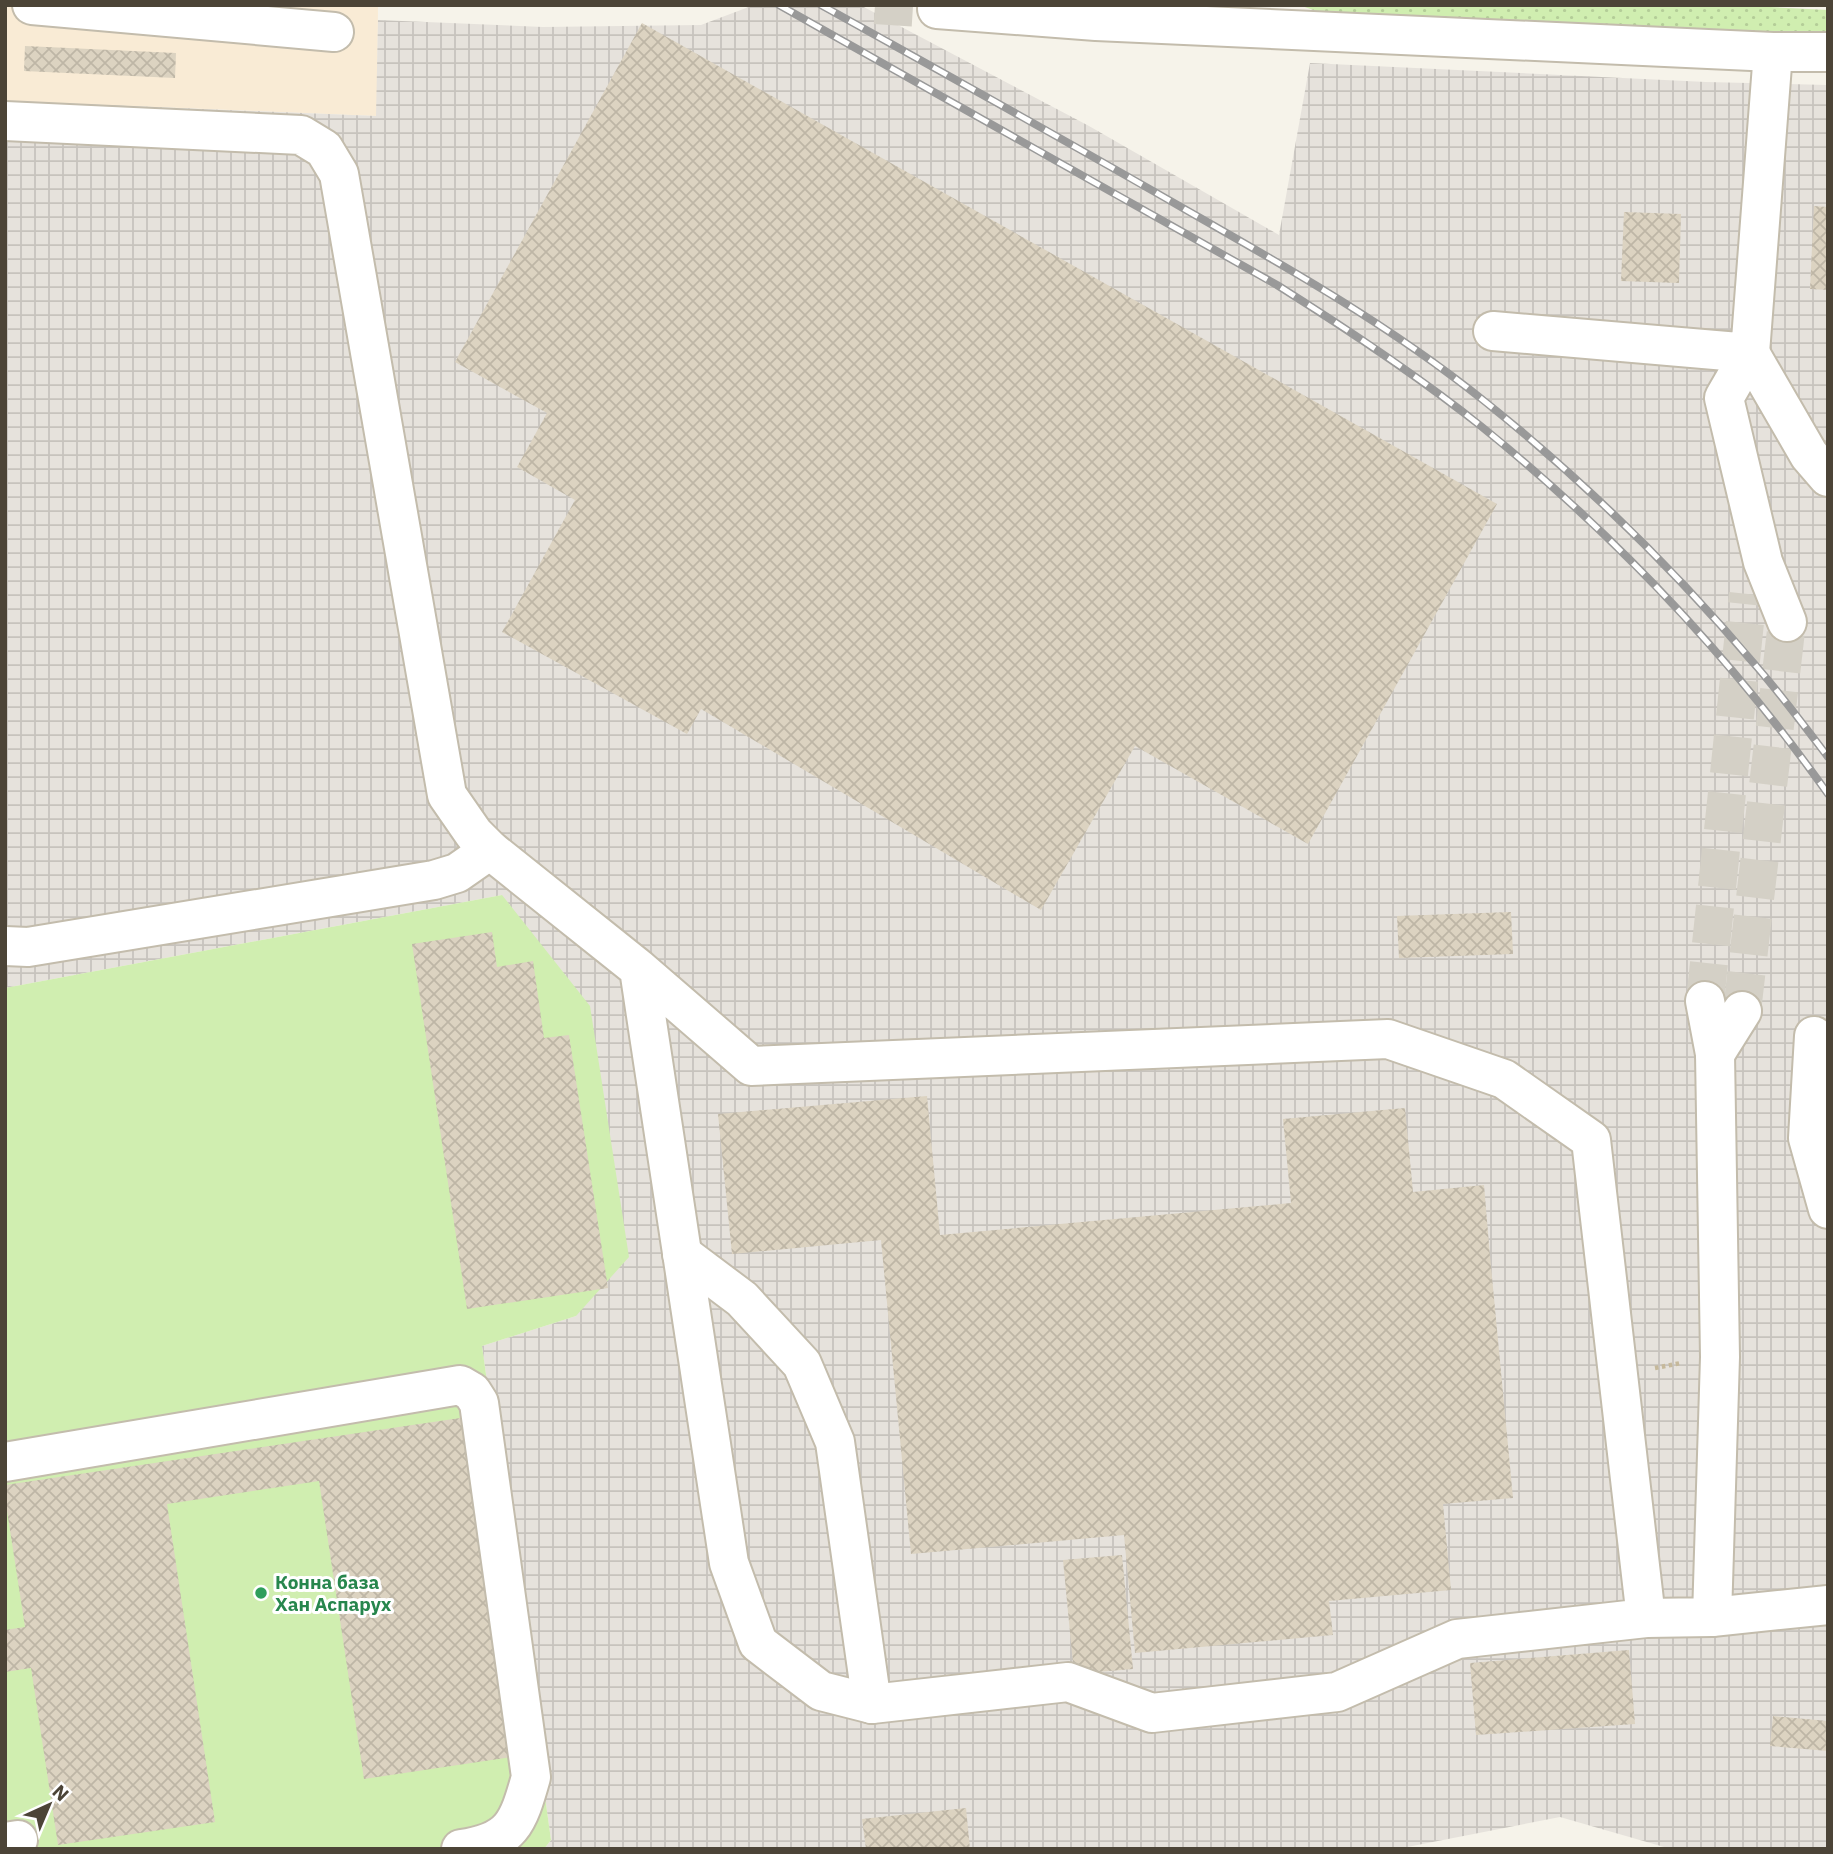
<svg xmlns="http://www.w3.org/2000/svg" width="1833" height="1854" font-family="'IBM Plex Sans',sans-serif">
<style>
.commercial{fill:#f9ebd5}
.industrial{fill:url(#industrial-grid)}
.grass{fill:url(#grass-dots)}
.pitch{fill:#d0eeb0}
.building{fill:url(#building-cross-hatch)}
.lines{fill:none;stroke-linecap:round;stroke-linejoin:round}
.minor-tunnel{stroke:#d4d0c6;stroke-width:38;stroke-dasharray:38 19;stroke-linecap:butt}
.minor-casing{stroke:#c3bcac;stroke-width:42}
.path{stroke:#c6b99b;stroke-width:4.5;stroke-dasharray:3.5 3.5;stroke-linecap:butt}
.minor{stroke:#fff;stroke-width:38}
.rail-casing{stroke:#999;stroke-width:8}
.rail{stroke:#fff;stroke-width:5;stroke-dasharray:16;stroke-linecap:butt}
.leisure-dot{fill:#2e9e5b;stroke:#fff;stroke-width:2.5}
.labels{text-anchor:middle;stroke-width:6;stroke-linejoin:round;paint-order:stroke}
.leisure-label{font-size:19px;font-weight:bold;fill:#27864d;stroke:#fff;text-anchor:start}
</style>
<defs>
<pattern id="industrial-grid" width="8" height="8" patternUnits="userSpaceOnUse" patternTransform="scale(1.75)"><rect width="8" height="8" fill="#e6e2dc"/><path d="M0 4h8M4 0v8" fill="none" stroke="#c7c3bd"/></pattern>
<pattern id="grass-dots" width="8" height="8" patternUnits="userSpaceOnUse" patternTransform="scale(1.75)"><rect width="8" height="8" fill="#d0eeb0"/><path d="M2 2h.1M6 6h.1" fill="none" stroke="#b4cd98" stroke-width="1.8" stroke-linecap="round"/></pattern>
<pattern id="building-cross-hatch" width="8" height="8" patternUnits="userSpaceOnUse" patternTransform="scale(1.75)"><rect width="8" height="8" fill="#dcd3c1"/><path d="M0 0l8 8M0 8l8-8" fill="none" stroke="#beb6a6"/></pattern>
</defs>
<rect width="100%" height="100%" fill="#f6f3ea"/>
<path class="commercial" d="M5,5H378L377,116L5,101Z"/>
<path class="industrial" d="M754,5H860L1089,126L1279,235L1310,63L1706,82L1828,85V1849H1671L1560,1817L1397,1849H544L551,1840L482,1346L576,1316L502,895L5,988V101L376,116L378,20L543,27L701,25Z"/>
<path class="grass" d="M1299,5H1731L1828,10V31L1547,35L1377,32Z"/>
<path class="pitch" d="M502,895L590,1006L629,1257L576,1316L482,1346L551,1840L544,1849H5V988Z"/>
<g class="building">
<path d="M642,23L1497,504L1308,844L1135,746L1041,910L701,709L687,734L502,632L575,500L517,467L547,413L455,362Z"/>
<path d="M25,46L176,53L175,78L24,71Z"/>
<path d="M1814,206L1828,207V290L1810,289Z"/>
<path d="M1624,212L1681,214L1679,283L1621,281Z"/>
<path d="M1511,912L1513,954L1399,958L1397,916Z"/>
<path d="M492,932L497,967L533,961L544,1038L569,1035L608,1288L467,1309L412,944Z"/>
<path d="M927,1096L940,1235L1291,1203L1283,1119L1405,1108L1413,1192L1484,1185L1490,1256L1513,1498L1443,1504L1451,1590L1329,1601L1333,1635L1135,1653L1124,1535L911,1554L881,1240L732,1254L718,1114Z"/>
<path d="M467,1417L519,1756L364,1779L319,1481L167,1504L215,1822L58,1845L31,1668L5,1672V1630L25,1627L5,1498V1485Z"/>
<path d="M1122,1555L1133,1669L1074,1674L1063,1560Z"/>
<path d="M1629,1650L1635,1724L1476,1735L1470,1663Z"/>
<path d="M1773,1716L1828,1721V1751L1770,1746Z"/>
<path d="M966,1808L970,1849H866L862,1819Z"/>
</g>
<g class="lines">
<g class="minor-tunnel">
<path d="M875,5L937,9"/>
<path d="M1705,1001L1748,594"/>
<path d="M1742,1011L1787,622"/>
</g>
<g class="minor-casing">
<g id="minor">
<path d="M32,5L334,32"/>
<path d="M937,9L1096,21L1773,52H1828"/>
<path d="M5,121L301,135L324,149L339,174L447,795L474,834L490,850L457,873L434,880L28,947L5,946"/>
<path d="M1493,331L1750,353L1773,52"/>
<path d="M1750,353L1724,398L1763,562L1787,622"/>
<path d="M1750,353L1809,455L1828,477"/>
<path d="M490,850L639,969L751,1066L1388,1039L1504,1079L1591,1140L1646,1618L1457,1639L1337,1692L1152,1713L1068,1682L872,1704L821,1691L758,1643L729,1563L639,969"/>
<path d="M1705,1001L1715,1054L1742,1011"/>
<path d="M1814,1036L1808,1138L1828,1209"/>
<path d="M682,1254L742,1299L802,1364L835,1442L872,1704"/>
<path d="M5,1462L460,1385L472,1392L479,1403L531,1777C518,1823 512,1842 461,1849"/>
<path d="M1712,1617L1828,1605"/>
<path d="M1646,1618L1712,1617L1720,1357L1715,1054"/>
<path d="M5,1842L18,1840"/>
</g>
</g>
<path class="path" d="M1655,1368L1681,1363"/>
<use href="#minor" class="minor"/>
<g class="rail-casing">
<g id="rail">
<path d="M779,5L1277,285C1347,329 1417,375 1482,427C1613,533 1731,657 1828,794"/>
<path d="M821,5C944,73 1066,141 1188,211C1290,269 1392,327 1483,400C1582,479 1675,570 1757,667C1782,696 1805,727 1828,757"/>
</g>
</g>
<use href="#rail" class="rail"/>
</g>
<circle class="leisure-dot" cx="261" cy="1593" r="7"/>
<g class="labels">
<g class="leisure-label">
<text x="275" y="1589">Конна база<tspan x="275" dy="22">Хан Аспарух</tspan></text>
</g>
</g>
<rect width="1833" height="1854" fill="none" stroke="#4c4437" stroke-width="14"/>
<g transform="translate(49 1805) rotate(44)" stroke="#ffffff" stroke-width="5" paint-order="stroke">
<path d="M0-5L12 26L0 18L-12 26Z" fill="#4c4437"/>
<text y="-10" font-size="19" font-weight="bold" text-anchor="middle" fill="#4c4437">N</text>
</g>
</svg>
